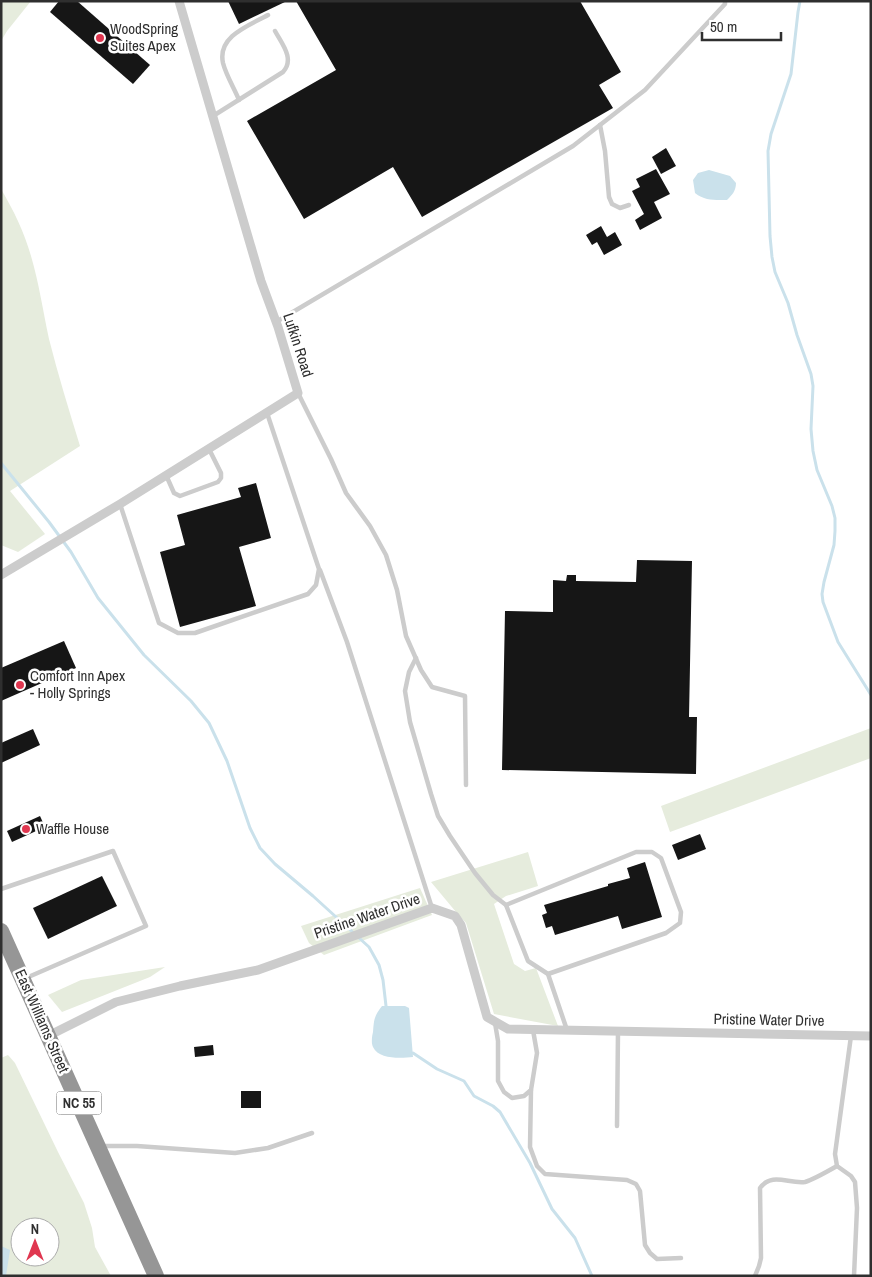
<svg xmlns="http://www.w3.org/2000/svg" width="872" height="1277" font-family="'Archivo Narrow',sans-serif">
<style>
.green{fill:#e6ecdd;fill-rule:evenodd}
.water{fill:#cae1eb}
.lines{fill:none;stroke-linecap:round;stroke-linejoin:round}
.stream{stroke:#cae1eb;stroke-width:3}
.building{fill:#161616}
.lane{stroke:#ccc;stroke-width:4.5}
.street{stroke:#ccc;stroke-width:9}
.highway{stroke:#969696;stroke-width:16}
.poi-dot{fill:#e03750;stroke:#fff;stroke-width:2}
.labels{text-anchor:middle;stroke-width:5;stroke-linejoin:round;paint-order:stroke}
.shield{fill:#fff;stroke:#6d6d6d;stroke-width:1}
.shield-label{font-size:14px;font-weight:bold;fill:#2f2f2f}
.poi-label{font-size:15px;fill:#2f2f2f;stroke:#fff;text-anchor:start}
.street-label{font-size:15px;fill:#2f2f2f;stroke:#fff}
</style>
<rect width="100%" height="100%" fill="#fff"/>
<g class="green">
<path d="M2,1H31L7,31L1,41V3Z"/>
<path d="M1,189C14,211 24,232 31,256C39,283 43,311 49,339C58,375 69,410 80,446L10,491L45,534L18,552L1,545Z"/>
<path d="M871,728V758L670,832L661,806Z"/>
<path d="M528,852L538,886L506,896L494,904L514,964L525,971L536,968L558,1026L494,1014L466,923L456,912L431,882Z"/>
<path d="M420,888L432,915L324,955L309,943L301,926Z"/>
<path d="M165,967L150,977L62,1012L48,995L81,980Z"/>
<path d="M8,1055L15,1063L58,1152L84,1203L92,1228L95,1247L111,1276H1V1058ZM20,1227H50V1257H20Z"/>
</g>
<g class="water">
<path d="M709,170L730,176L736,183C736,191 732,195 727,200C715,200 705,201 695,193L693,180L698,173Z"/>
<path d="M382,1006H405L409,1008L413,1057C402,1058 379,1060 373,1047C371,1043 372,1036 373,1032C374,1020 374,1016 382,1006Z"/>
<path d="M1,1246L10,1250L6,1276H1Z"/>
</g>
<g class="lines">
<g class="stream">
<path d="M800,1L798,12L791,74L771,134L768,151L770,236L772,257L775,272L788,303L797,335L811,374L813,386L811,429L813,451L817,470L832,506L835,518V531L834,545L824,582L822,594L823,602L838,642L871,695"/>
<path d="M1,463L49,522L71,552L98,598L144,655L191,701L209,723L227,761L250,828L260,848L275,864L313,896L369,947L379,965L383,980L386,1006"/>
<path d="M413,1053L437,1069L464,1081L474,1096L493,1106L500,1112L530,1163L552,1209L575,1238L592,1276"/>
</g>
</g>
<g class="building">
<path d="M59,1H77L150,65L133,84L50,12Z"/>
<path d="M228,1H287L239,24Z"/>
<path d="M296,1H580L621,72L599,85L613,108L422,217L393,167L304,219L247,121L336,70Z"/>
<path d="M666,148L676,166L661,174L652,157Z"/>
<path d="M656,169L670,194L654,202L662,218L640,230L635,220L644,214L632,191L640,187L636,179Z"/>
<path d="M601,226L607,237L615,232L622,245L604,255L597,242L592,245L586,235Z"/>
<path d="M256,483L271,538L239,547L256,606L180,627L160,552L185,545L177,515L241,497L238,488Z"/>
<path d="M637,560L692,561L689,717H697L696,774L502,770L505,611L553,612V580L566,581L567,575H576V581L636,582Z"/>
<path d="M64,641L76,668L1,701V668Z"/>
<path d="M33,729L40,745L1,763V743Z"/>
<path d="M40,816L45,827L12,842L7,831Z"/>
<path d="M700,834L706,849L678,860L672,845Z"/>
<path d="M645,862L662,917L622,929L618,916L555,935L552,926L546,928L542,915L547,913L544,905L608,886V884L630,878L627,868Z"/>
<path d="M102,876L117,906L48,939L33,908Z"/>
<path d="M213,1045L214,1055L195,1057L194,1047Z"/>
<rect x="241" y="1091" width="20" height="17"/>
</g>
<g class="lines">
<g class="lane">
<path d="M239,100C234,88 226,75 223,63C217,36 250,25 268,15"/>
<path d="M213,116L283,72C295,59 282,44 275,31"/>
<path d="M600,125L605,151L609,197L612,204L620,208L629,205"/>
<path d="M276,322L573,146L645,90L725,4V1"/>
<path d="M298,393L331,459L346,493L370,526L386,555L397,590L406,636L421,670L432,687L465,696L466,785"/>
<path d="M166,475L174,493L180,496L218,482L221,478V473L209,449"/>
<path d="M120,504L159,623L178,633H195L308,594L316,585L319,569L267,413"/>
<path d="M320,570L347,642L432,908"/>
<path d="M416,658L409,672L405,691L410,722L431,794L438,816L450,836L475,873L493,895L506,905L528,961L548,974L567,1030"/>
<path d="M1,889L113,851L146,926L26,978"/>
<path d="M506,905L636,852H652L661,858L681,912L680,923L666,933L548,974"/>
<path d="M495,1023L498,1041V1081L504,1092L512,1098L524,1096L531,1090L537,1053L533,1030"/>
<path d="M851,1036L835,1154L837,1166L851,1176L855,1182L857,1208L854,1276"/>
<path d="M531,1090L530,1147L537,1166L545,1174L627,1180L636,1184L640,1191L645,1245L650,1253L657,1259L681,1258"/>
<path d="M617,1126L618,1031"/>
<path d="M102,1146H137L235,1153L268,1148L312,1133"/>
<path d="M755,1276L759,1266L761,1258L760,1188C772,1172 788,1184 805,1182C812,1180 830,1170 837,1166"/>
</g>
<g class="street">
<path d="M1,575L120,504L298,393L278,327L261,281L179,1"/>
<path d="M48,1036L116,1002L180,986L258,970L432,908L455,916L461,925L487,1017L508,1029L871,1036"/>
</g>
<path class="highway" d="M1,931L156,1276"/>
</g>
<g class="poi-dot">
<circle cx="100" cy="38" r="5"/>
<circle cx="20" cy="685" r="5"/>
<circle cx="26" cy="829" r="5"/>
</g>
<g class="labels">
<rect class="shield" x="56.5" y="1091.5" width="45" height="23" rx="4"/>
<g class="shield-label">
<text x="79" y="1108">NC 55</text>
</g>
<g class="poi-label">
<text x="110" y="34">WoodSpring<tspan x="110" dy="17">Suites Apex</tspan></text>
<text x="30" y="681">Comfort Inn Apex<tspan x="30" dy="17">- Holly Springs</tspan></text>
<text x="36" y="834">Waffle House</text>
</g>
<g class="street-label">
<text transform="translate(298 345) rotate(72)" y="5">Lufkin Road</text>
<text transform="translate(367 916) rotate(-19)" y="5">Pristine Water Drive</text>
<text transform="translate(769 1020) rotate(1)" y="5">Pristine Water Drive</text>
<text transform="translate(42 1021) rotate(66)" y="5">East Williams Street</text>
</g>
</g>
<rect width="872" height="1277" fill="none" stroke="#2f2f2f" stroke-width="5"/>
<g transform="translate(35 1242)"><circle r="24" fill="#ffffff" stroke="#acacac"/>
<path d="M0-4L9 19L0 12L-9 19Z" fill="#e03750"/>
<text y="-8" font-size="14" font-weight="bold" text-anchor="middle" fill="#2f2f2f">N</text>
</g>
<path d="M702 32v8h79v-8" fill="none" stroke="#2f2f2f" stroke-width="2.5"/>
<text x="710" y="32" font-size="15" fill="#2f2f2f" stroke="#ffffff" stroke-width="4" paint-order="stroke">50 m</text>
</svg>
